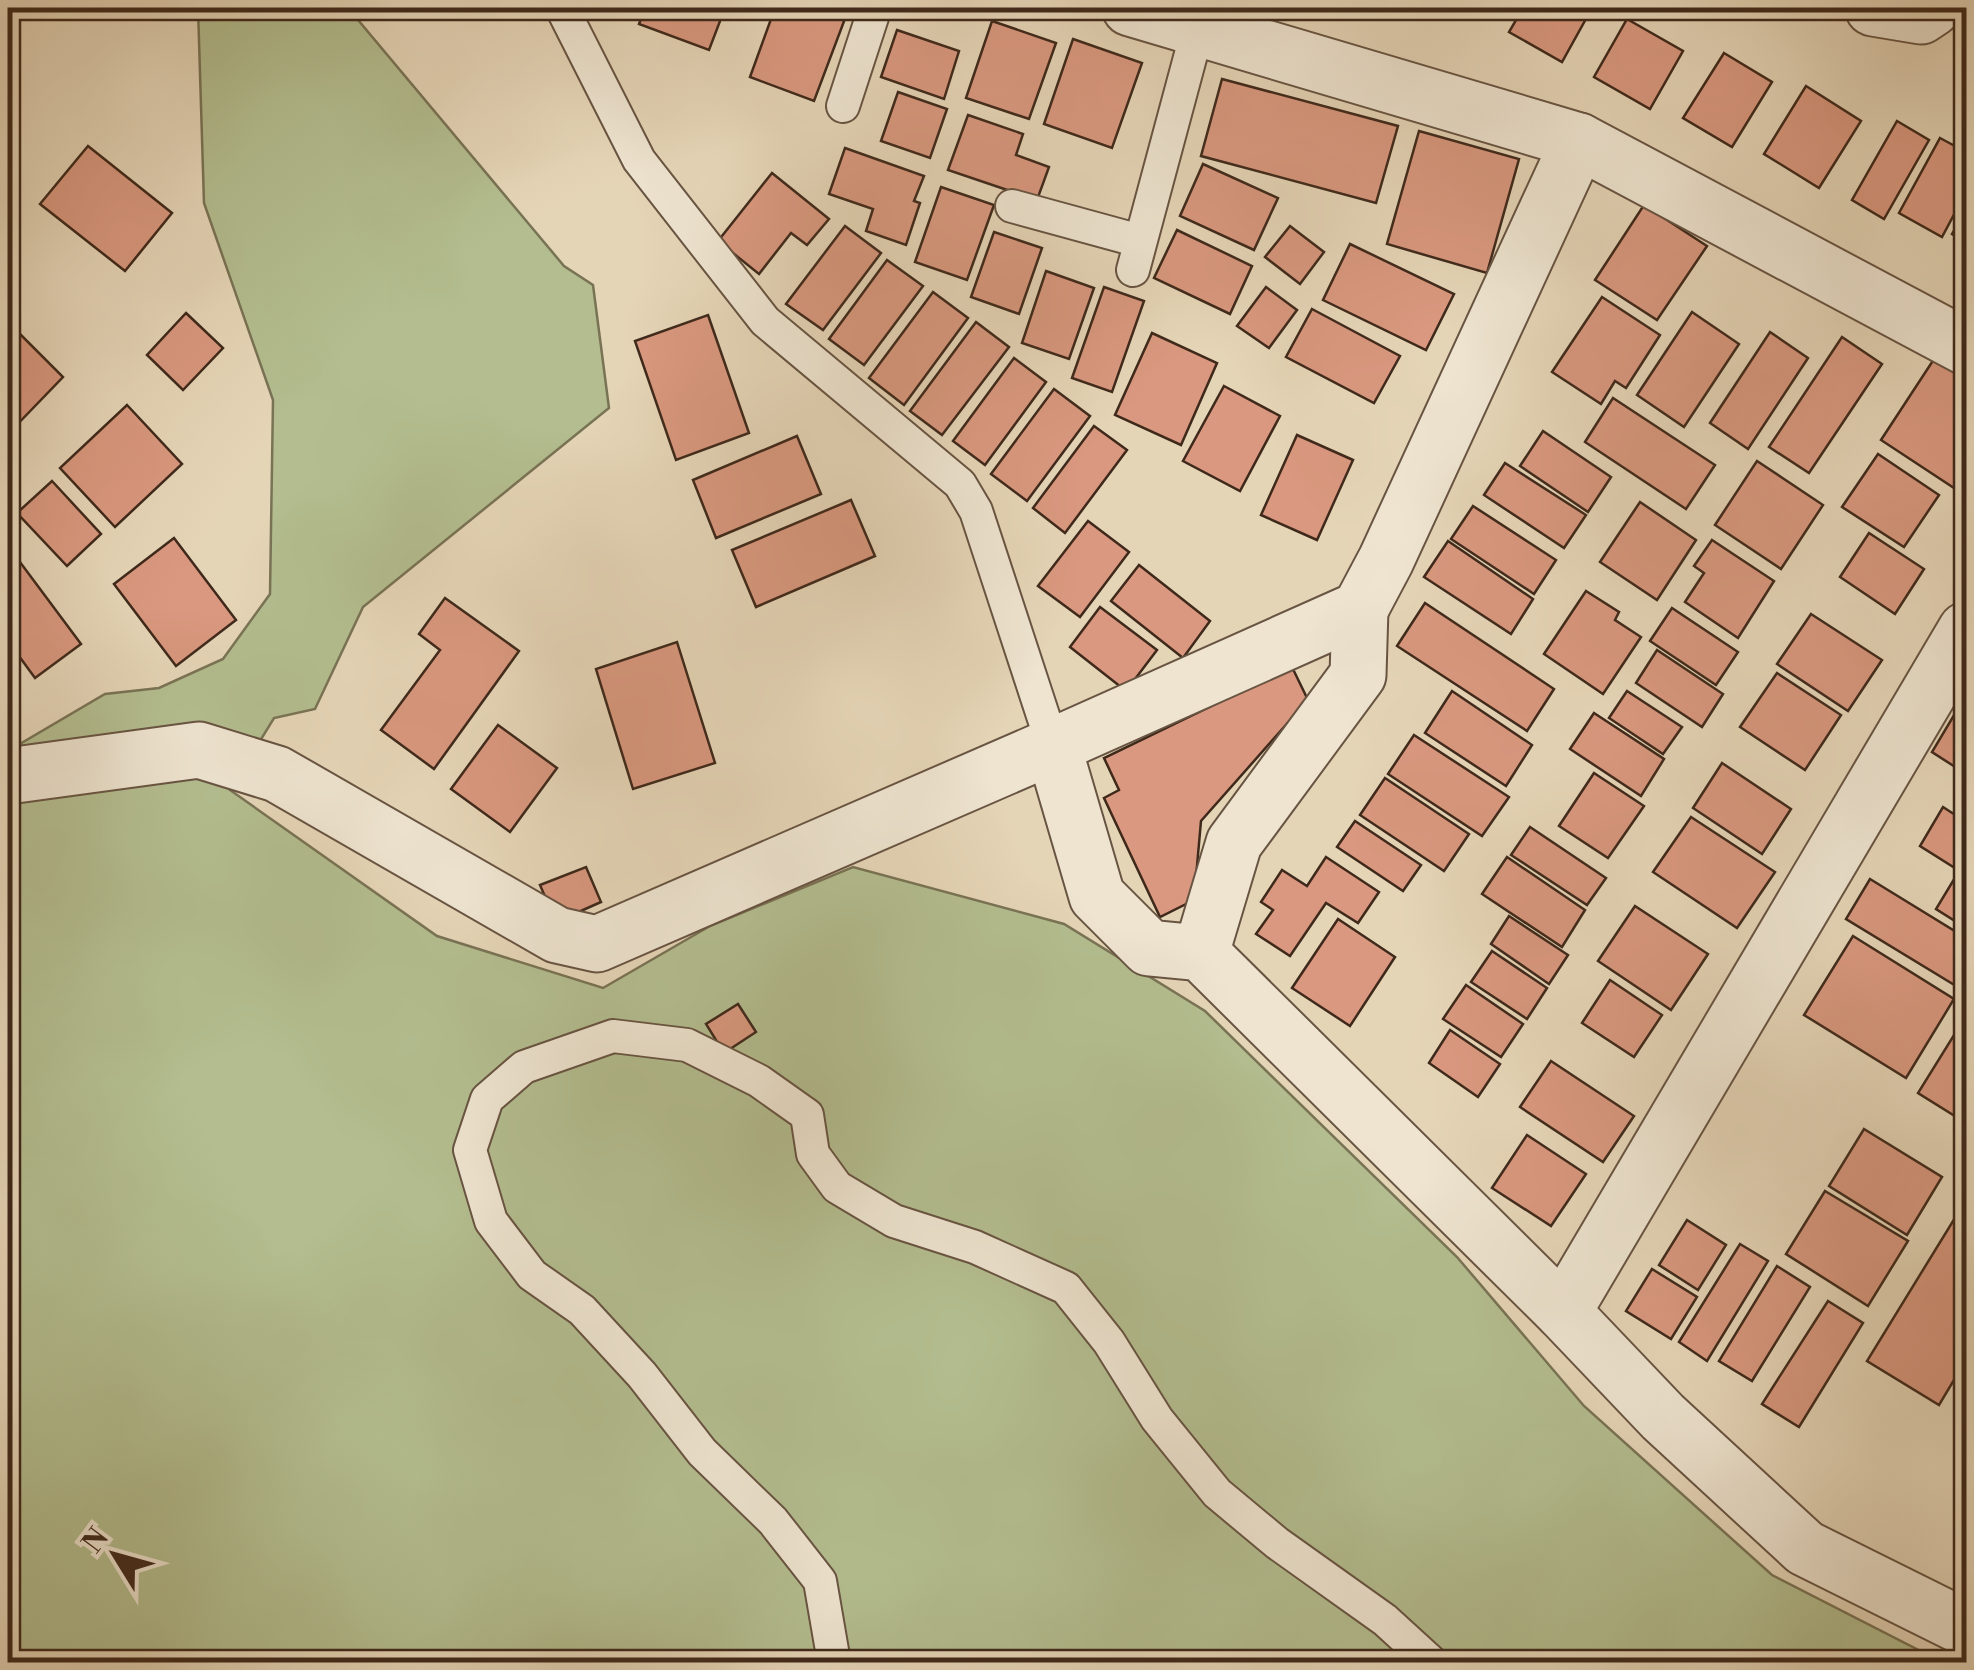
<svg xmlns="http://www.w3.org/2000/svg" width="1974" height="1670" font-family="'Libre Bodoni',serif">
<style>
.green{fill:#b3bd8f;stroke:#797355;stroke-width:2.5}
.building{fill:#d9987f;stroke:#3f291b;stroke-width:2.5}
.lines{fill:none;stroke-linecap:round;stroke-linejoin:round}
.service-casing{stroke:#685442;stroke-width:36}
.minor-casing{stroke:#685442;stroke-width:59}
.service{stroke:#eee4d0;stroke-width:32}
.minor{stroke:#eee4d0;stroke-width:55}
</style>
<rect width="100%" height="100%" fill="#e5d5b7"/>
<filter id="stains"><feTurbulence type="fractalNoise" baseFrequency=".002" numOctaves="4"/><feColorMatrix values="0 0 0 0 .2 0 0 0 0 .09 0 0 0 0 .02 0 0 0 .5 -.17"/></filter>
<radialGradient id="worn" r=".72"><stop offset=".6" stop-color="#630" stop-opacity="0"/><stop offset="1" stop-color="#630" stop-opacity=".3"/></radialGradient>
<path class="green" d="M198,8H348L564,266L593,285L609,408L363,607L315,709L274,718L230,790L437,936L603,988L710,926L853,867L1064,924L1205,1011L1457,1257L1584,1406L1772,1575L1936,1659L1934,1662H8V751L105,694L159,688L223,659L270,594L273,400L204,203Z"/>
<g class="building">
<path d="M645,8H725L709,50L639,24Z"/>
<path d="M775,8H849L814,101L750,77Z"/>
<path d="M1523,8H1592L1562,62L1509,32Z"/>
<path d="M1627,19L1683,51L1650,109L1594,77Z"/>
<path d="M992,21L1056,43L1029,119L966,98Z"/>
<path d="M897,30L959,51L944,99L881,77Z"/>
<path d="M1073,39L1142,63L1112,148L1044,124Z"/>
<path d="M1724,53L1772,82L1732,147L1683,118Z"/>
<path d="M1222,79L1398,126L1376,203L1201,156Z"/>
<path d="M1806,86L1861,121L1819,188L1764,154Z"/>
<path d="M898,92L947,109L930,158L881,141Z"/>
<path d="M968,115L1023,134L1016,155L1049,167L1037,200L948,170Z"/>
<path d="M1897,121L1929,140L1884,219L1852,200Z"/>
<path d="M1419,131L1519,159L1487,273L1387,244Z"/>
<path d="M1940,138L1966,152V192L1942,237L1899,213Z"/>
<path d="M88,146L172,213L125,271L40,204Z"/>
<path d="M845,148L924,176L914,201L920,203L906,245L866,231L873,209L829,194Z"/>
<path d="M1203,164L1278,198L1254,250L1180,216Z"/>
<path d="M772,173L829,219L807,245L791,233L759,274L718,241Z"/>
<path d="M941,187L994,205L967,280L915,262Z"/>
<path d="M1644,205L1707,246L1657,320L1595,280Z"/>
<path d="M1966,210V242L1952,234Z"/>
<path d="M845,226L881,253L823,330L786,304Z"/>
<path d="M1290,226L1324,252L1300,284L1265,257Z"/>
<path d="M1177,230L1252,266L1230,314L1154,278Z"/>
<path d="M994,232L1042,248L1019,314L971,297Z"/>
<path d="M1350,244L1454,294L1426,350L1323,300Z"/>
<path d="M887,260L923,286L864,365L829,339Z"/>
<path d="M1046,271L1094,288L1069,359L1022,343Z"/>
<path d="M1104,287L1144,301L1112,392L1072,378Z"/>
<path d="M1266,287L1297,310L1269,348L1237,326Z"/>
<path d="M933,292L968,318L904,405L869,378Z"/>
<path d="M1602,297L1660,335L1626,388L1615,381L1601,404L1552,372Z"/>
<path d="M1312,309L1400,356L1374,403L1286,357Z"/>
<path d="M1692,312L1739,344L1684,427L1637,395Z"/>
<path d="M186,313L223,348L183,390L147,355Z"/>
<path d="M708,315L749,433L676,460L635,341Z"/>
<path d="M8,322L63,377L8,434Z"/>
<path d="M976,322L1009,347L942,435L910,411Z"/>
<path d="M1770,332L1808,358L1748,449L1710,423Z"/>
<path d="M1152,333L1217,363L1181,445L1115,415Z"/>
<path d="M1842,337L1882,364L1809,473L1769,447Z"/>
<path d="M1936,356L1966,376V469L1954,488L1881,440Z"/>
<path d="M1014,358L1046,382L985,465L953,441Z"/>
<path d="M1224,386L1280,416L1240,491L1183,461Z"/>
<path d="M1054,389L1090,416L1027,501L991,474Z"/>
<path d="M1613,398L1715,465L1686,509L1585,442Z"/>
<path d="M127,405L182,464L115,527L60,468Z"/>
<path d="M1094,426L1127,450L1065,533L1033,508Z"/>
<path d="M1543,431L1611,477L1588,512L1520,466Z"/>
<path d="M1297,435L1353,460L1317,540L1261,515Z"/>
<path d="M797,436L821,494L716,538L693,480Z"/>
<path d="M1878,454L1939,495L1904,547L1842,507Z"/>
<path d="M1757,461L1823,505L1781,569L1715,525Z"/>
<path d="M1505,463L1586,515L1564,548L1484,495Z"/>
<path d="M52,481L101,534L67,566L17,513Z"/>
<path d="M851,500L875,556L756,607L732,550Z"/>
<path d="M1640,502L1696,540L1657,600L1600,562Z"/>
<path d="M1473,506L1556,560L1534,594L1451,539Z"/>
<path d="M1088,521L1129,552L1080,617L1038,586Z"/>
<path d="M1869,533L1924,569L1895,614L1840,577Z"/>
<path d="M174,538L236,620L176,666L114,584Z"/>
<path d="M1712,540L1774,581L1738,638L1685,602L1704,573L1694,566Z"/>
<path d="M1448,541L1533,599L1511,634L1424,577Z"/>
<path d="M8,546L81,644L35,678L8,641Z"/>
<path d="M1139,565L1210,621L1183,658L1111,601Z"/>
<path d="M1586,591L1619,612L1615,620L1641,637L1603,694L1544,654Z"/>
<path d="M445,598L519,651L434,769L381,730L440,650L419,634Z"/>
<path d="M1425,603L1554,689L1527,731L1397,646Z"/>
<path d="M1100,607L1157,650L1126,691L1070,647Z"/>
<path d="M1672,608L1738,652L1716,685L1650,641Z"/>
<path d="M1811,614L1882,660L1848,711L1777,664Z"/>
<path d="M677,642L715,763L633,789L596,669Z"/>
<path d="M1657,650L1723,694L1702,727L1636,683Z"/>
<path d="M1292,667L1308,700L1201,821L1194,900L1160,917L1104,798L1119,790L1104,758Z"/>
<path d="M1777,673L1841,715L1805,770L1740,727Z"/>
<path d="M1452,691L1532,745L1506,786L1425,733Z"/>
<path d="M1627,691L1682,727L1663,754L1609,718Z"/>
<path d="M1966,695V774L1932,752Z"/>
<path d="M1594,713L1664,759L1641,796L1570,749Z"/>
<path d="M498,725L557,768L510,832L451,789Z"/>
<path d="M1414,735L1509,797L1482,836L1388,774Z"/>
<path d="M1722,763L1791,809L1762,854L1693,808Z"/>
<path d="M1594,773L1644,806L1608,858L1559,826Z"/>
<path d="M1385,778L1469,834L1444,871L1360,815Z"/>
<path d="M1943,807L1966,822V875L1920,846Z"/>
<path d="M1691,817L1775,872L1737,928L1653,872Z"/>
<path d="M1355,821L1421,865L1403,891L1337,847Z"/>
<path d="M1530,827L1606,878L1587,905L1511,855Z"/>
<path d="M1326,857L1379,892L1358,923L1326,903L1290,956L1256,934L1273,910L1261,902L1282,870L1307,886Z"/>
<path d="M1507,857L1585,910L1562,947L1482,894Z"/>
<path d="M586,867L601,902L556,922L540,885Z"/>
<path d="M1956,876L1966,882V928L1936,909Z"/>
<path d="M1870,879L1966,938V992L1846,919Z"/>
<path d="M1635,906L1708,954L1671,1010L1598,961Z"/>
<path d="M1509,916L1568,955L1549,984L1491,944Z"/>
<path d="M1338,919L1395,957L1350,1026L1292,988Z"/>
<path d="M1853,936L1954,999L1906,1078L1804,1015Z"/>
<path d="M1492,951L1547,988L1527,1019L1471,982Z"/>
<path d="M1610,980L1662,1015L1634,1057L1582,1023Z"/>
<path d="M1466,985L1523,1024L1501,1057L1443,1019Z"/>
<path d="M738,1004L756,1032L724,1053L706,1024Z"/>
<path d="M1959,1027L1966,1032V1123L1918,1093Z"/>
<path d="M1450,1030L1500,1064L1478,1097L1429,1063Z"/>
<path d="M1551,1061L1634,1116L1603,1162L1520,1107Z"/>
<path d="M1864,1129L1942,1177L1907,1235L1829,1186Z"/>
<path d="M1527,1135L1586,1174L1551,1226L1492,1188Z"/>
<path d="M1825,1191L1908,1241L1868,1306L1786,1254Z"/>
<path d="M1966,1200V1360L1939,1405L1867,1361Z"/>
<path d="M1687,1220L1726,1245L1698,1290L1659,1265Z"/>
<path d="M1740,1244L1768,1261L1707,1361L1679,1342Z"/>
<path d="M1777,1266L1810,1287L1752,1381L1719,1361Z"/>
<path d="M1652,1269L1697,1297L1671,1339L1626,1311Z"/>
<path d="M1828,1301L1863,1323L1799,1427L1762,1404Z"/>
</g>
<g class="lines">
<g class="service-casing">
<g id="service">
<path d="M562,8L639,160L765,321L960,484L976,511L1053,746"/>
<path d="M843,106L875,8"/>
<path d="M1012,206L1140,241"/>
<path d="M1133,270L1198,28"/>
<path d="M834,1662L820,1581L773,1521L702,1452L642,1375L582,1310L532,1275L491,1221L470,1150L487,1099L524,1067L613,1036L687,1045L759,1081L807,1115L813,1154L837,1187L894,1221L975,1247L1066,1288L1109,1342L1157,1419L1217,1493L1277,1543L1385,1620L1431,1662"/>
</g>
</g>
<g class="minor-casing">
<g id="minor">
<path d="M1130,8L1579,141L1966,347"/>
<path d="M1873,8L1921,16L1933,8"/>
<path d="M1053,746L1097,896L1149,948L1201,953L1563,1312L1663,1417L1805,1548L1966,1628"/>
<path d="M8,776L199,750L277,774L557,935L597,944L1053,746L1360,609L1386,560L1579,141"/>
<path d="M1201,953L1234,843L1358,675L1360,609"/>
<path d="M1563,1312L1966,630"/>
</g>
</g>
<use href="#service" class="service"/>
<use href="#minor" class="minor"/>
</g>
<rect width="1974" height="1670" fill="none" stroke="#e5d5b7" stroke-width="40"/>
<rect x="10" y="10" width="1954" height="1650" fill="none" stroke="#3f291b" stroke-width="5"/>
<rect x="20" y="20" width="1934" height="1630" fill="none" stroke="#3f291b" stroke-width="2.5"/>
<g transform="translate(115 1555) rotate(307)" stroke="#eee4d0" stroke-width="8" paint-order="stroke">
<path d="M0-8L18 38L0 25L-18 38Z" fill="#3f291b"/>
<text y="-15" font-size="28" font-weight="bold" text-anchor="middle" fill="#3f291b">N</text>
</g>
<rect width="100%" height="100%" filter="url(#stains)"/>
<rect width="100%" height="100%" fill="url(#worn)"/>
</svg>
